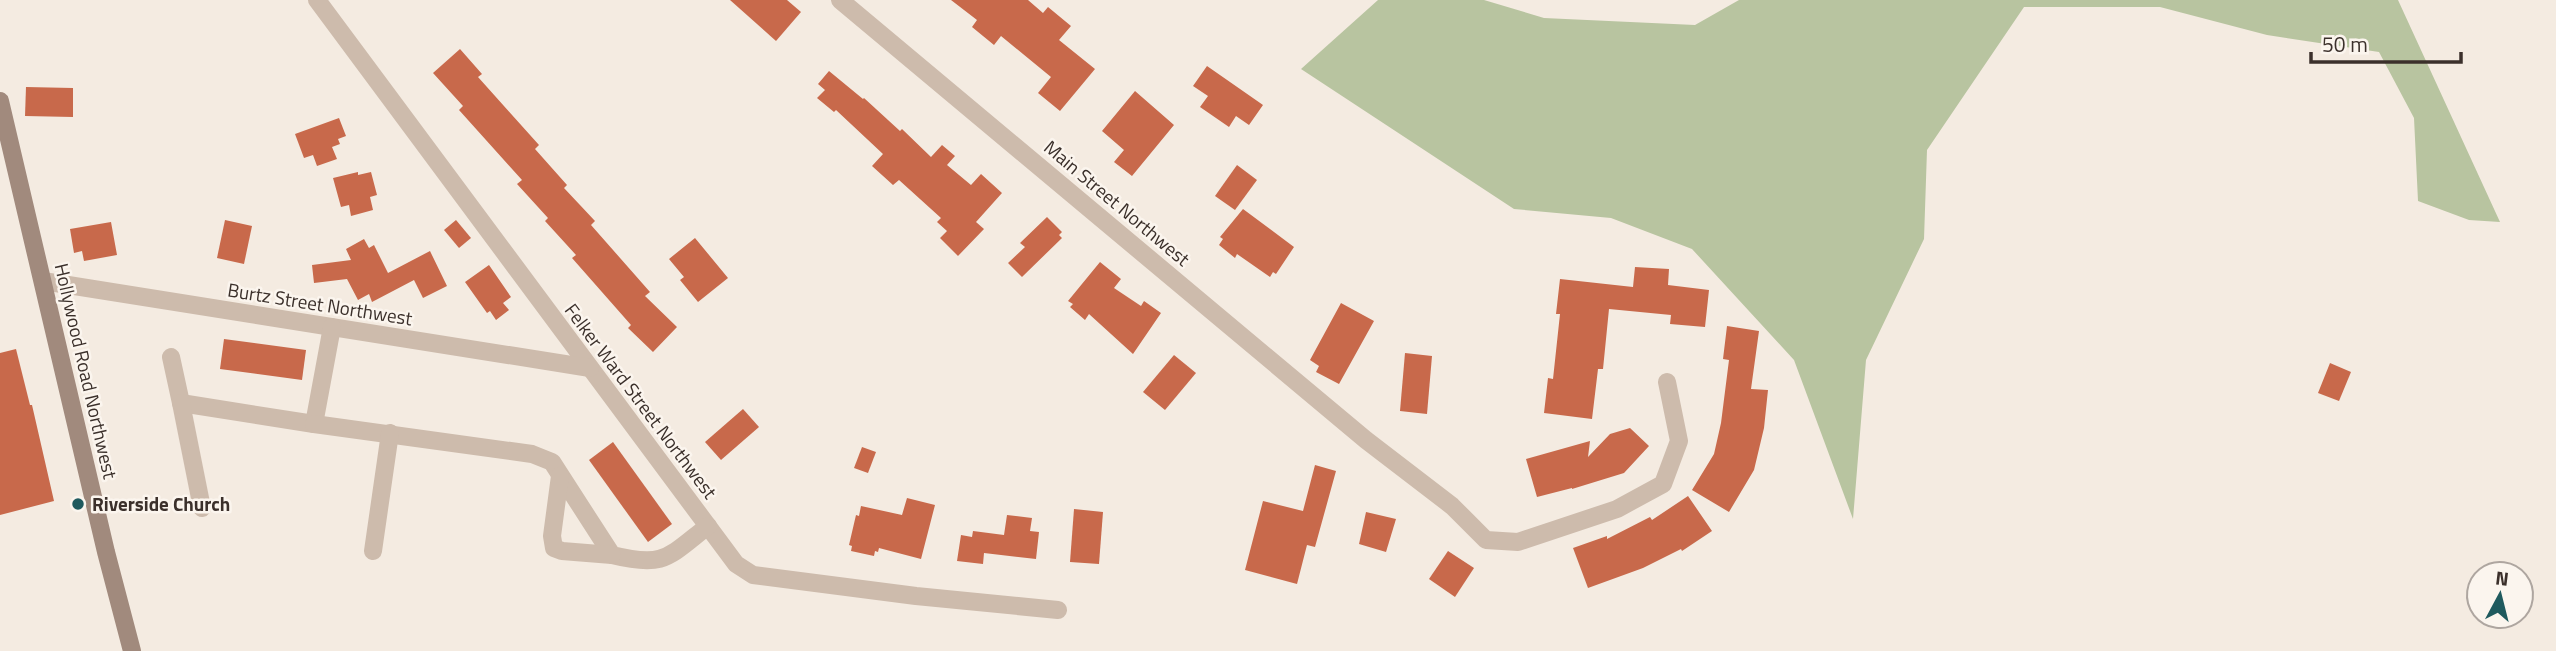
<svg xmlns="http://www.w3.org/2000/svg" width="2556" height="651" font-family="'Titillium Web',sans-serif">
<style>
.green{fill:#b8c4a0}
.building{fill:#c8694b}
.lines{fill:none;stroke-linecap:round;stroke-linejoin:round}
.street{stroke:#cdbbac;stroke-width:18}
.secondary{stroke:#a18a7d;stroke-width:18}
.poi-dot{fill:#1f5a5e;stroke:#fbf5ee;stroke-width:2.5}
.labels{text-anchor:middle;stroke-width:5;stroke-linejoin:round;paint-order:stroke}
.street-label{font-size:19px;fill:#3b302b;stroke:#fbf5ee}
.poi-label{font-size:19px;font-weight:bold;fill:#3b302b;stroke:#fbf5ee;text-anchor:start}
</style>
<rect width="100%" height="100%" fill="#f4ebe1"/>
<path class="green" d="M1378,0H1484L1544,18L1695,25L1739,0H2398L2500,222L2469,220L2418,201L2414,118L2379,52L2267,35L2160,7H2024L1927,150L1924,239L1866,360L1853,519L1794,360L1692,249L1611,218L1514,209L1301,69Z"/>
<g class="building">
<path d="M730,0H787L801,12L776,41Z"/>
<path d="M951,0H1028L1043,13L1048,7L1071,26L1059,40L1095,69L1060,111L1038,93L1051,77L1001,36L994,45L972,27L977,20Z"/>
<path d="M460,49L482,74L478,77L539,145L535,149L567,185L564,188L595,221L591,225L650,292L645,296L677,327L653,352L628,328L631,325L572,258L576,255L545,221L548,218L517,184L522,180L459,110L463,106L433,73Z"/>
<path d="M1207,66L1263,105L1249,125L1236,116L1229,127L1200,107L1208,96L1193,86Z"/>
<path d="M829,71L863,99L864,98L900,131L902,129L931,157L942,145L955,156L947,165L971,185L981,174L1002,193L976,222L984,229L958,256L940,238L947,231L937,222L941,218L899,180L893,185L872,166L883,154L836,110L834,112L817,98L825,90L818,84Z"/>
<path d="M26,87L73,88V117L25,116Z"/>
<path d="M1135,91L1174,125L1132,176L1114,162L1124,150L1102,131Z"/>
<path d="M339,118L346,136L338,139L340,144L332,147L337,159L317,166L313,155L304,158L295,134Z"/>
<path d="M1237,165L1257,180L1235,210L1215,196Z"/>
<path d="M358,172V175L371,172L377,195L370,197L373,210L351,216L349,205L341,207L333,178Z"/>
<path d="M1243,209L1294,247L1276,274L1273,272L1270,277L1237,254L1235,258L1219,245L1223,239L1220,237Z"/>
<path d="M1047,217L1062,232L1059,235L1062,238L1022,277L1008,263L1025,247L1020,243Z"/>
<path d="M225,220L252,226L244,264L217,258Z"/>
<path d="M456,220L471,238L459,248L444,230Z"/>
<path d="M111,222L117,255L84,261L82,251L74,253L70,229Z"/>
<path d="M695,238L728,278L698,302L680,280L684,277L669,259Z"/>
<path d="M364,239L369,248L374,245L388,273L430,251L447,286L423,298L414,280L372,302L369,294L358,300L347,279L314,283L312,265L351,260L346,249Z"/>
<path d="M1100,262L1121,279L1114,288L1141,306L1144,301L1161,313L1133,354L1089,314L1085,320L1070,307L1073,304L1068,301Z"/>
<path d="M489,265L511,297L503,303L509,310L496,320L490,311L487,313L465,282Z"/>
<path d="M1635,267L1669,269L1668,285L1709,290L1705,327L1670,324L1671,315L1609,309L1603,369H1598L1592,419L1544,413L1548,378L1553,379L1560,314H1556L1560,279L1633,287Z"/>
<path d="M1341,303L1374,321L1339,384L1316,372L1319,366L1310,360Z"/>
<path d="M1727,326L1759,331L1751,389L1768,390L1764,428L1754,470L1729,512L1692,490L1714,454L1721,423L1729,360L1723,359Z"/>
<path d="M224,339L306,350L302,380L220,369Z"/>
<path d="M16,349L30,405H32L54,501L0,515V353Z"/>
<path d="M1405,353L1432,356L1427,414L1400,411Z"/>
<path d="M1174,355L1196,373L1165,410L1143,392Z"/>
<path d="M2330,363L2351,372L2339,401L2318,393Z"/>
<path d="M743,409L759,427L721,460L705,442Z"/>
<path d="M1630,428L1649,446L1624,473L1572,489V488L1537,497L1526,459L1590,441L1588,457L1610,434Z"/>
<path d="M613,442L672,524L648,542L589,460Z"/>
<path d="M862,447L876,452L868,473L854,468Z"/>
<path d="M1315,465L1336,471L1315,547L1307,545L1297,584L1245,570L1263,501L1303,511Z"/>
<path d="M1688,496L1712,531L1682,551L1681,549L1643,568L1588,588L1573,548L1607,536V539L1650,517L1652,520Z"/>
<path d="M907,498L935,505L921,559L879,548L878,552L875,551L874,556L851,551L852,546L849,545L856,515L859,516L861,506L902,515Z"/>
<path d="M1074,509L1103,512L1099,564L1070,562Z"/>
<path d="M1366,512L1396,519L1386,552L1359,544Z"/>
<path d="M1007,515L1032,518L1030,531L1039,532L1036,559L984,553L983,564L957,561L961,535L972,537L973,531L1004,535Z"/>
<path d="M1448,551L1474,568L1455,597L1429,579Z"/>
</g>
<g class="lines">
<g class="street">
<path d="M317,0L736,564L753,575L916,596L1058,610"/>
<path d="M840,0L1366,440L1452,506L1486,540L1518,542L1617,509L1663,484L1679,441L1667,382"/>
<path d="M43,281L590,368"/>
<path d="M171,357L181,403L314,424L332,327"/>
<path d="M181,403L202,508"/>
<path d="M314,424L532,454L552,462L612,555C665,568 668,557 708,526"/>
<path d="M560,476L552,536L554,548L562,551L612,555"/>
<path d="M373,551L390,433"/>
</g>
<path class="secondary" d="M0,101L106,552L132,651"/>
</g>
<circle class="poi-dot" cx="78" cy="504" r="7"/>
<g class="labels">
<g class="street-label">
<text transform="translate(1117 203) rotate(40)" y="7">Main Street Northwest</text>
<text transform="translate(320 304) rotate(9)" y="7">Burtz Street Northwest</text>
<text transform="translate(86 371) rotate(77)" y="7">Hollywood Road Northwest</text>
<text transform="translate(641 401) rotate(53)" y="7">Felker Ward Street Northwest</text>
</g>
<g class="poi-label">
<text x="92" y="511">Riverside Church</text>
</g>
</g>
<g transform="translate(2500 595) rotate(7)"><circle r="33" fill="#fbf5ee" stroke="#aea6a0" stroke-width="2"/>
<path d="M0-5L12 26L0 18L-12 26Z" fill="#1f5a5e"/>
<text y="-10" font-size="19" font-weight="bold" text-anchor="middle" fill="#3b302b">N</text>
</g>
<path d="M2311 52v10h150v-10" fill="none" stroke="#3b302b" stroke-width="3.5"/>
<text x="2322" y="52" font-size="21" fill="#3b302b" stroke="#fbf5ee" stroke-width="5" paint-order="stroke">50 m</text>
</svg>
